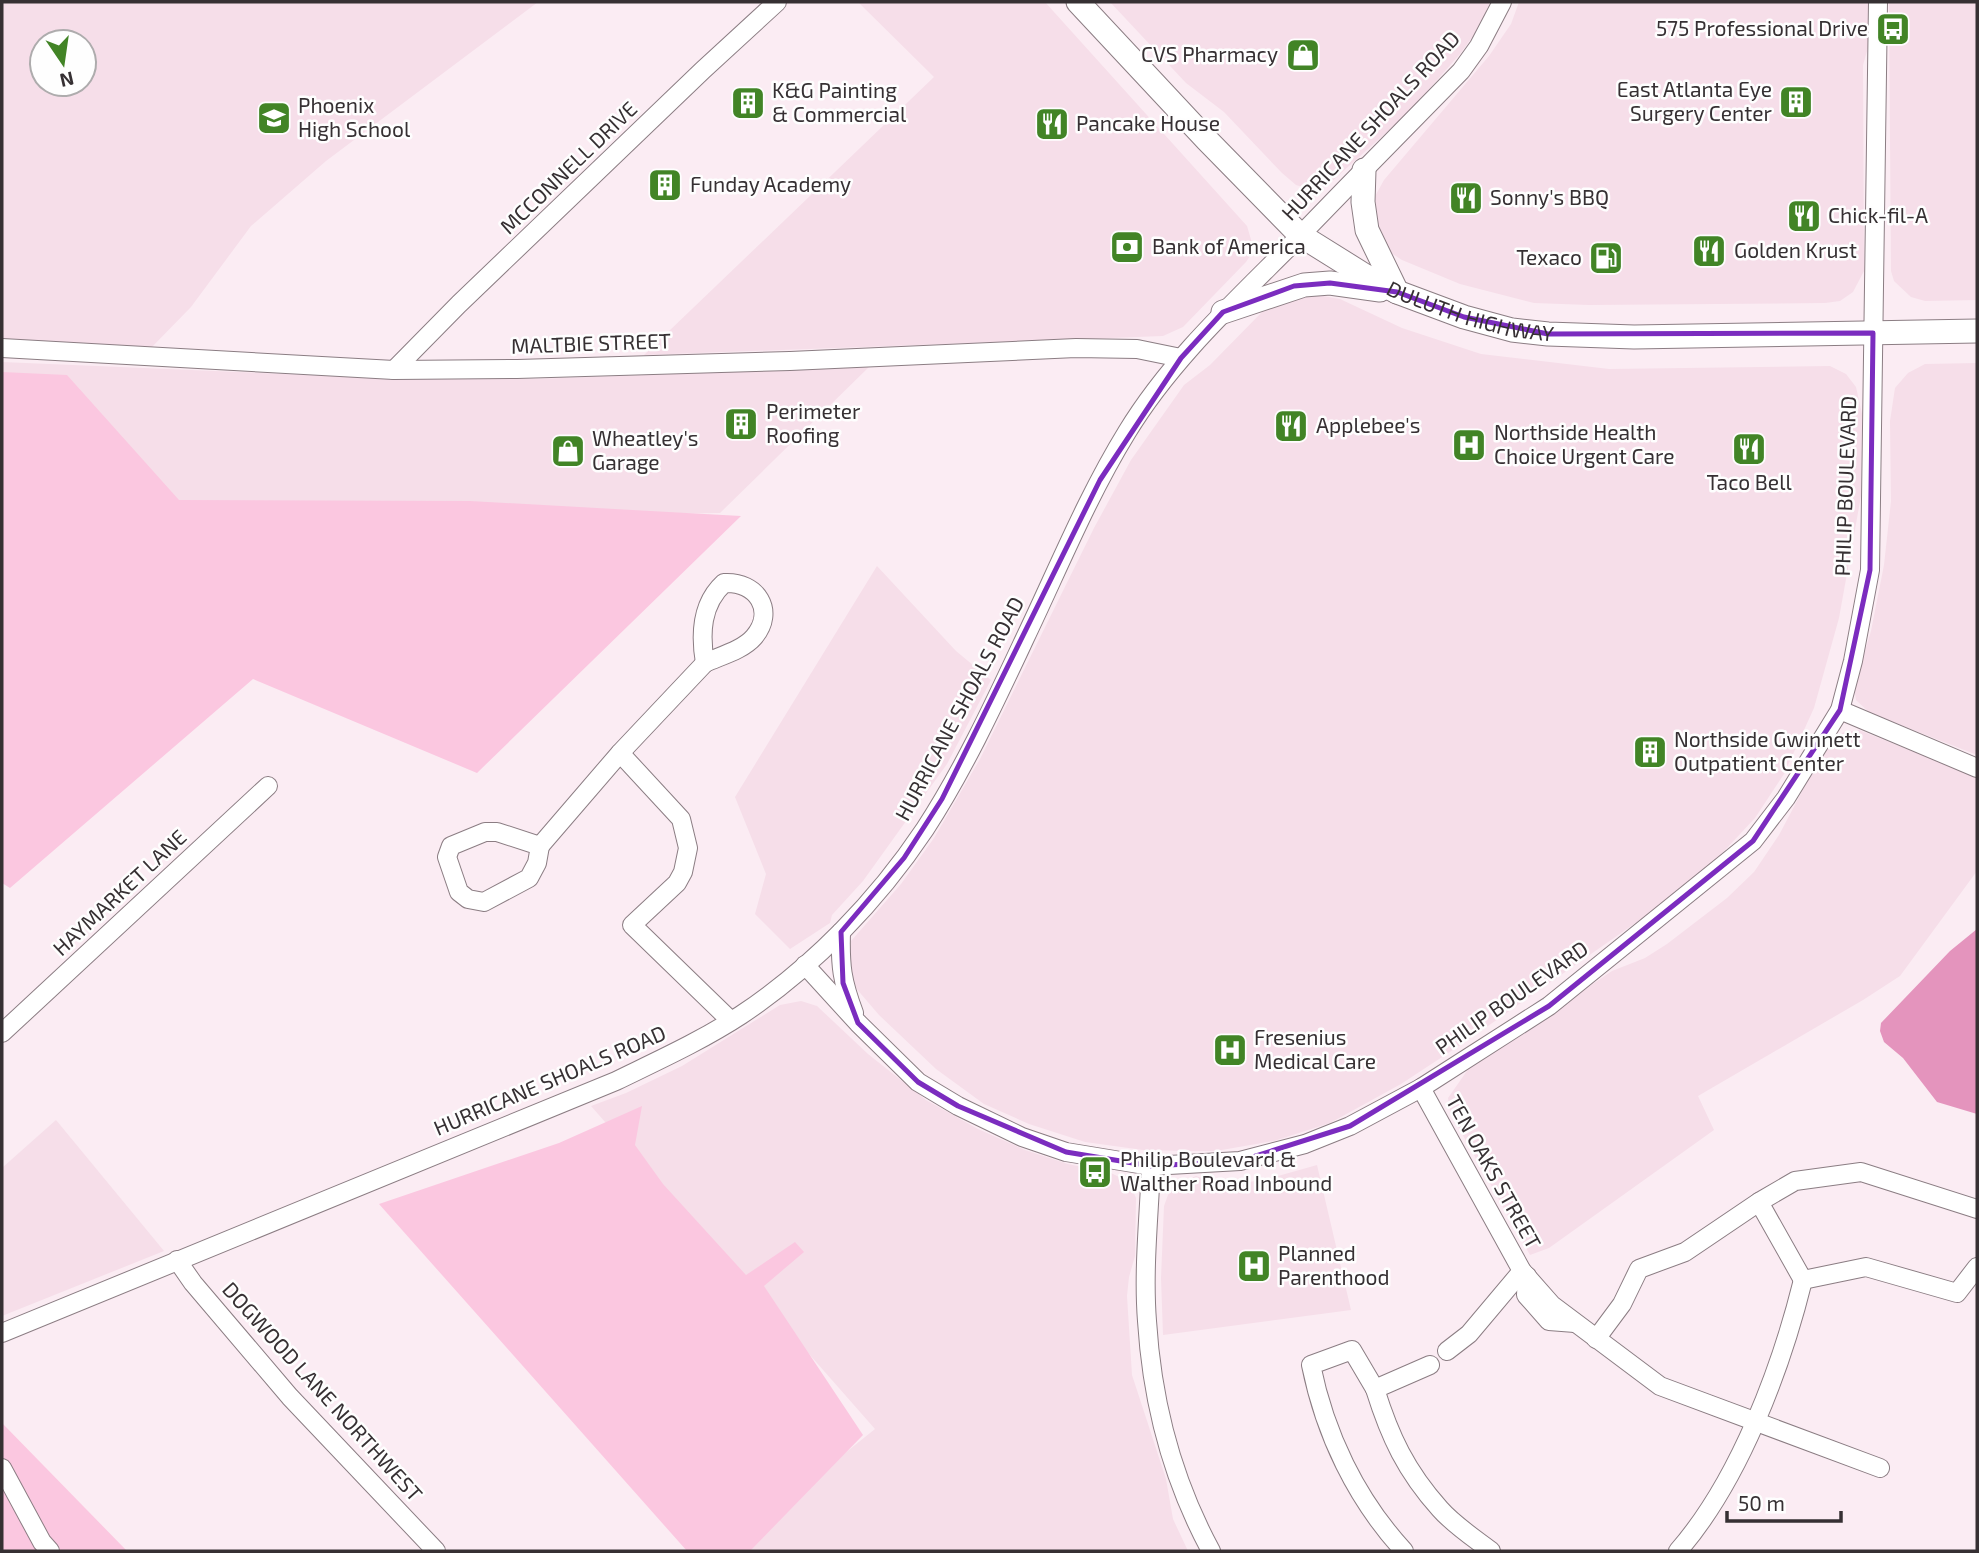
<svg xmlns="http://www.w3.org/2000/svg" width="1979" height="1553" font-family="'Exo 2',sans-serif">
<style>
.built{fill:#f6dee9;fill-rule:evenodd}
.green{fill:#fbc7e0}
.water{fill:#e494bd}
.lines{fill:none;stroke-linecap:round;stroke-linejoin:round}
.minor-casing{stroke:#8b7d83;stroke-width:20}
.major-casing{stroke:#8b7d83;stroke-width:25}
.minor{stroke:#fff;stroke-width:18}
.major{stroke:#fff;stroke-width:23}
.marked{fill:none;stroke:#7b2cbf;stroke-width:5;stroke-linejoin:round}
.labels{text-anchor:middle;stroke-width:5;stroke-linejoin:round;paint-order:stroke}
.poi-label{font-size:21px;fill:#363033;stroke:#fefefe;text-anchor:start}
.street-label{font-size:21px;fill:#363033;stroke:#fefefe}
</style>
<rect width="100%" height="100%" fill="#fbecf3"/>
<g class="built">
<path d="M2,2H538L326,161L251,226L191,307L150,349L2,342ZM42,42H84V84H42Z"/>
<path d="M858,2H1045L1247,226L1252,243L1250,256L1246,262L1183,327L1163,336L644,355L934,77Z"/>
<path d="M1110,2H1490L1478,29L1460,54L1408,113L1329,184L1306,188L1296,185L1282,173L1224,112L1186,83Z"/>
<path d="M1519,2H1872V34L1863,65L1864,271L1853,292L1840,301L1825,303L1589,305L1534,303L1460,284L1402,260L1388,251L1376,232L1374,198L1384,180L1489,56L1511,24Z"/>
<path d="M1889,2H1977V300L1925,301L1911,297L1894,281L1891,271Z"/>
<path d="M1312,294L1340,299L1402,328L1481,354L1609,369L1830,366L1846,374L1856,387L1862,414L1861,496L1839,618L1814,708L1784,774L1755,818L1697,880L1465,1042L1401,1084L1330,1123L1274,1141L1216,1151H1188L1143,1150L1085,1142L1029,1124L984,1104L936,1069L879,1015L855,987L848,967L851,941L901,884L934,838L980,759L1094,528L1131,460L1184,385L1210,365L1262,312L1281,302Z"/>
<path d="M2,362L400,379H534L869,367L720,513L2,522Z"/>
<path d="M1977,363V755L1870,713L1856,700L1855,694V684L1871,631L1884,565L1891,501L1890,421L1895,388L1908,373L1925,364Z"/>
<path d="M877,566L956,651L991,680L947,764L863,881L832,915L830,923L790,949L755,914L766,874L735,797Z"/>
<path d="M1859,730L1977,777V871L1900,976L1863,1000L1698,1096L1714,1130L1549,1248L1530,1255L1451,1114L1448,1098L1469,1068L1612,971L1645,958L1667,944L1727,898L1754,872L1779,835L1816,765L1833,738L1844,732Z"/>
<path d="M801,1001L817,1006L868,1054L926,1100L978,1129L1025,1150L1068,1164L1111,1173L1123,1179L1133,1191L1136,1198L1135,1256L1129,1277L1127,1296L1132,1375L1166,1479L1173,1519L1188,1551H723L875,1429L591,1106L626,1093L682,1066L780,1005Z"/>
<path d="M56,1120L164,1251L2,1316V1168Z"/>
<path d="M1317,1165L1351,1310L1163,1335L1161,1278L1164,1206L1168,1195L1175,1185L1196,1176L1225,1186L1267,1179Z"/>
</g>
<g class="green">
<path d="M2,372L67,375L179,500L470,501L741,516L477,773L253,679L10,888L2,883Z"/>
<path d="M642,1106L635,1145L663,1184L746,1275L795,1242L804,1252L764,1286L863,1435L750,1551H687L379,1204L559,1143Z"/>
<path d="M2,1423L127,1551H2Z"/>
</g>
<path class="water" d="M1977,929V1114L1937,1102L1903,1058L1884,1042L1880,1031L1881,1023L1950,951Z"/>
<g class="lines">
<g class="minor-casing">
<g id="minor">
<path d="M2,348L394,370L517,369L790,361L1076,348L1137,349L1181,358"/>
<path d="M394,370L459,304L703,70L777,2"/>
<path d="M724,583C757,581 776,611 754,637C743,650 720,656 705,663C700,634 701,604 724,583Z"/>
<path d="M1840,710L1977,768"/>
<path d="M620,753L681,819L688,848L683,872L677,883L632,925L731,1021"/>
<path d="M485,832H497L540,846L537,863L529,878L484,902L468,899L459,892L447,857L451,846Z"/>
<path d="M540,846L620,753L705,663"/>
<path d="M841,932C840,966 842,981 854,1013"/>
<path d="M805,965L858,1023L918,1082L958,1106L1022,1137L1066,1152L1151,1166L1240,1161L1305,1144L1350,1126L1421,1088L1549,1006L1753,841L1786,798L1840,710L1853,661L1870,570L1878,2"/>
<path d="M2,1033L268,786"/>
<path d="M1421,1088L1522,1271L1552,1305L1660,1386L1880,1468"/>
<path d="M1151,1166C1149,1217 1143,1270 1147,1321C1152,1401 1173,1481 1211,1551"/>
<path d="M1759,1202L1803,1280L1866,1267L1957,1293L1977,1267"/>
<path d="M177,1260L193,1283L290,1397L436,1551"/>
<path d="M1527,1276L1526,1295L1549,1321L1575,1323"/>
<path d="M2,1333L616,1081C659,1060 701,1041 741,1015C813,967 877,901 925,829C964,769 995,702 1025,638C1058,569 1087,497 1127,432C1169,363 1229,307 1286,250C1344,190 1402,131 1461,71L1479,46L1502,2"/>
<path d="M1596,1339L1622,1304L1639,1269L1685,1252L1759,1202L1795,1181L1861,1172L1977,1209"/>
<path d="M1447,1351L1469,1334L1522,1271"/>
<path d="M1430,1365L1375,1389C1390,1437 1406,1471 1440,1509C1454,1525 1474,1538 1491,1551"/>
<path d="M1375,1389L1352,1350L1311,1365C1325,1434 1356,1499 1404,1551"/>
<path d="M2,1468L42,1542L50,1551"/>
<path d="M1678,1551C1739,1481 1781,1369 1803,1280"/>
</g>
</g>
<g class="major-casing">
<g id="major">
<path id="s1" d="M1078,2L1206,139L1300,235L1364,275L1397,292L1464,317L1512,330L1548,334L1634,337L1977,331"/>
<path d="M1364,170L1363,202L1367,230L1397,292"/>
<path d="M1223,312L1304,285L1330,283L1380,290"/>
</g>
</g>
<use href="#minor" class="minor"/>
<use href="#major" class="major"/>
</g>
<path class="marked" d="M1330,283L1397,292L1464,317L1548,334L1873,333L1870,570L1840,710L1753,841L1549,1006L1350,1126L1240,1161L1151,1166L1066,1152L958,1106L918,1082L858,1023L843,983L841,932L904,858L942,799L1100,480L1181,358L1223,312L1294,286Z"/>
<defs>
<g id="bus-square" transform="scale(1.75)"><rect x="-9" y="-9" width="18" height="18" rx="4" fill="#428426" stroke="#fefefe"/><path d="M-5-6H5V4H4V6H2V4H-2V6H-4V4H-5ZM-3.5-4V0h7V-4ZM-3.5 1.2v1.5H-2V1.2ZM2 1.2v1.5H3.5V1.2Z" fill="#fff"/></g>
<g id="shop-square" transform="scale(1.75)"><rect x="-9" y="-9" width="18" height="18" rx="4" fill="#428426" stroke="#fefefe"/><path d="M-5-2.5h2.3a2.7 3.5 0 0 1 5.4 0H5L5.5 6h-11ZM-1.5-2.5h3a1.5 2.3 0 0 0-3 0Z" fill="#fff"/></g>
<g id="building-square" transform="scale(1.75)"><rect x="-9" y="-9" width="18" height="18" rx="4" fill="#428426" stroke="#fefefe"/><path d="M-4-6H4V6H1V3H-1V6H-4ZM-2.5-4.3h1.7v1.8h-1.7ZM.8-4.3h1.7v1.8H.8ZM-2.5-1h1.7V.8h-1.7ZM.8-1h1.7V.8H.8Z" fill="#fff"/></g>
<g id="school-square" transform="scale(1.75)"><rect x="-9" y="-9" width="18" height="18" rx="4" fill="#428426" stroke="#fefefe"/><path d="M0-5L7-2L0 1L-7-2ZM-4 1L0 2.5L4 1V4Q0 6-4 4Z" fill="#fff"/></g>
<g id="restaurant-square" transform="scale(1.75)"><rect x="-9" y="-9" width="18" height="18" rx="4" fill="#428426" stroke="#fefefe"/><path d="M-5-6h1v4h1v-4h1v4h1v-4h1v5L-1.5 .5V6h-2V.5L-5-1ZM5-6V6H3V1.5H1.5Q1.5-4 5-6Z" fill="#fff"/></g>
<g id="bank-square" transform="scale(1.75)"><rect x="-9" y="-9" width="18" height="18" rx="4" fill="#428426" stroke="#fefefe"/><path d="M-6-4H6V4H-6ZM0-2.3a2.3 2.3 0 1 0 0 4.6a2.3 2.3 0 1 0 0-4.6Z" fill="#fff"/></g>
<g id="fuel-square" transform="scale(1.75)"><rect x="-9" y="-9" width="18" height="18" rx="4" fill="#428426" stroke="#fefefe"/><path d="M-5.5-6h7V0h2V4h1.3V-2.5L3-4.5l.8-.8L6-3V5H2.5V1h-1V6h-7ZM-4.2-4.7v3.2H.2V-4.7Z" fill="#fff"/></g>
<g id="hospital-square" transform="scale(1.75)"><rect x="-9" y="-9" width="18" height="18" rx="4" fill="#428426" stroke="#fefefe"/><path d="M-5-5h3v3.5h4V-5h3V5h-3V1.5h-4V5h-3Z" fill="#fff"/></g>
</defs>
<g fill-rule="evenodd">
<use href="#bus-square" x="1893" y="29"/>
<use href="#shop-square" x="1303" y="55"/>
<use href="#building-square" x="1796" y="102"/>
<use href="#building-square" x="748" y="103"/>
<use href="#school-square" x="274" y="118"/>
<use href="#restaurant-square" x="1052" y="124"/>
<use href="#building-square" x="665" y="185"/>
<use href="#restaurant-square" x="1466" y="198"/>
<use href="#restaurant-square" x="1804" y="216"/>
<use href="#bank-square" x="1127" y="247"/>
<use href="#restaurant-square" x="1709" y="251"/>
<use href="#fuel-square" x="1606" y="258"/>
<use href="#building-square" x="741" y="424"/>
<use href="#restaurant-square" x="1291" y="426"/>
<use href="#hospital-square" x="1469" y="445"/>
<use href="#restaurant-square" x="1749" y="449"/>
<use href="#shop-square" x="568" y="451"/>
<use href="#building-square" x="1650" y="752"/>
<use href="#hospital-square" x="1230" y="1050"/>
<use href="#bus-square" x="1095" y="1172"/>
<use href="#hospital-square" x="1254" y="1266"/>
</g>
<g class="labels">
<g class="poi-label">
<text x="1868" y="36" text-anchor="end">575 Professional Drive</text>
<text x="1278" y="62" text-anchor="end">CVS Pharmacy</text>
<text x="1772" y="97" text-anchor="end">East Atlanta Eye<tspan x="1772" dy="24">Surgery Center</tspan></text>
<text x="772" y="98">K&amp;G Painting<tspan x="772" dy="24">&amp; Commercial</tspan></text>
<text x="298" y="113">Phoenix<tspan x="298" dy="24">High School</tspan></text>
<text x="1076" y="131">Pancake House</text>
<text x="690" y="192">Funday Academy</text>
<text x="1490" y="205">Sonny's BBQ</text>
<text x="1828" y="223">Chick-fil-A</text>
<text x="1152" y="254">Bank of America</text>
<text x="1734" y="258">Golden Krust</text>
<text x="1582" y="265" text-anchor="end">Texaco</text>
<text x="766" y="419">Perimeter<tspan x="766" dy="24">Roofing</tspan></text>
<text x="1316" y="433">Applebee's</text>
<text x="1494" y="440">Northside Health<tspan x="1494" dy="24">Choice Urgent Care</tspan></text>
<text x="592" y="446">Wheatley's<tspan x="592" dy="24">Garage</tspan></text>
<text x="1749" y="490" text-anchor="middle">Taco Bell</text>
<text x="1674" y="747">Northside Gwinnett<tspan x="1674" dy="24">Outpatient Center</tspan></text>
<text x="1254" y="1045">Fresenius<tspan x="1254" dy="24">Medical Care</tspan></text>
<text x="1120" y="1167">Philip Boulevard &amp;<tspan x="1120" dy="24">Walther Road Inbound</tspan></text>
<text x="1278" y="1261">Planned<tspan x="1278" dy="24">Parenthood</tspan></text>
</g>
<g class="street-label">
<text transform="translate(1371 126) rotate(-47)" y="7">HURRICANE SHOALS ROAD</text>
<text transform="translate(569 168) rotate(-44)" y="7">MCCONNELL DRIVE</text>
<text dy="7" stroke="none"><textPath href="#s1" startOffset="511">DULUTH HIGHWAY</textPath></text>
<text transform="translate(591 344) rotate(-2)" y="7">MALTBIE STREET</text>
<text transform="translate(1846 486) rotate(-88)" y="7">PHILIP BOULEVARD</text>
<text transform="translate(960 709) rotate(-62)" y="7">HURRICANE SHOALS ROAD</text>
<text transform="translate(120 893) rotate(-43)" y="7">HAYMARKET LANE</text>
<text transform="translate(1512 998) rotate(-35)" y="7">PHILIP BOULEVARD</text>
<text transform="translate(550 1081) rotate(-23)" y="7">HURRICANE SHOALS ROAD</text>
<text transform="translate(1493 1172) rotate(61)" y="7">TEN OAKS STREET</text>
<text transform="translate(322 1392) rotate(48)" y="7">DOGWOOD LANE NORTHWEST</text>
</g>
</g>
<rect width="1979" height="1553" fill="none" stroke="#363033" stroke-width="7"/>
<g transform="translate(63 63) rotate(167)"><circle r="33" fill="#fefefe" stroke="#aeacad" stroke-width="2"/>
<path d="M0-5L12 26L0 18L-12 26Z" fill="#428426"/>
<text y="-10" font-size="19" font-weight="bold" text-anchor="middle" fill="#363033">N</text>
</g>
<path d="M1727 1511v10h114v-10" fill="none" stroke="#363033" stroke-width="3.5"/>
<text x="1738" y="1511" font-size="21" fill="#363033" stroke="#fefefe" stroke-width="5" paint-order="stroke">50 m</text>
</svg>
